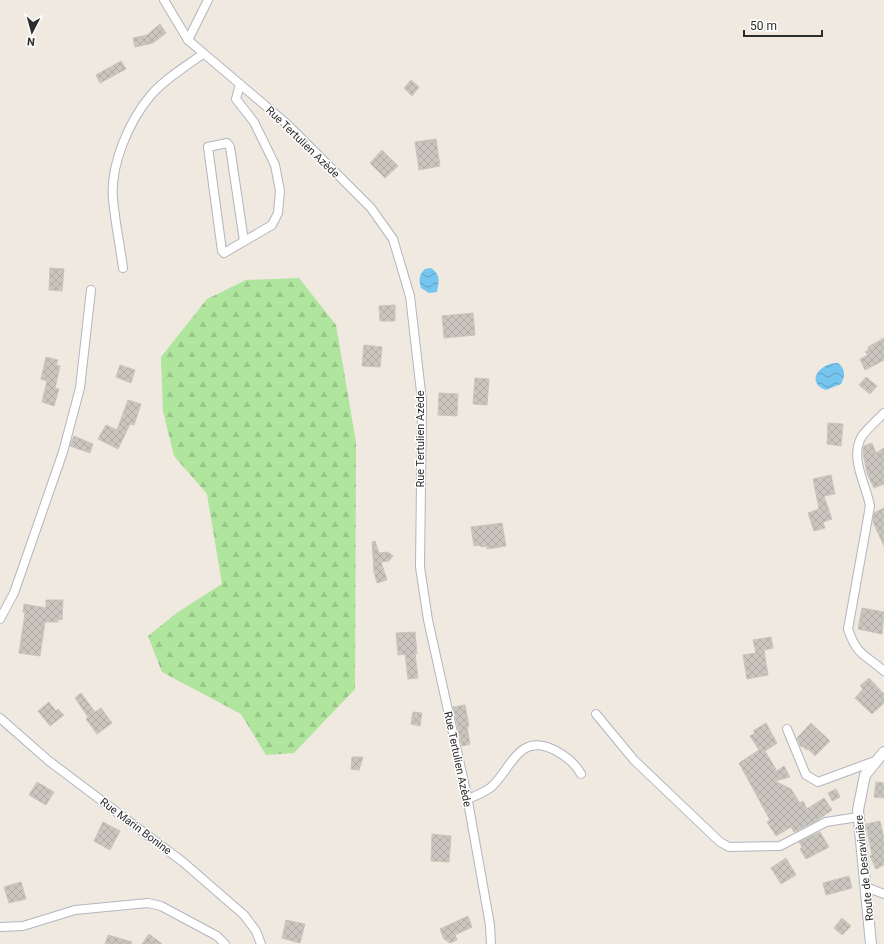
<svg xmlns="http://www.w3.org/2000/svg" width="884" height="944" font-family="Roboto,sans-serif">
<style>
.forest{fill:url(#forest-firs)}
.water{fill:url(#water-waves)}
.building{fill:url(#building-cross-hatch);stroke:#cac6b9}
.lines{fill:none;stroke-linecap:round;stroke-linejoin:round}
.minor-casing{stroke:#b3b5c0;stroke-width:10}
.tertiary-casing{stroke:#b3b5c0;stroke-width:12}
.minor{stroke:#fff;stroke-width:8}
.tertiary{stroke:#fff;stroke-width:10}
.labels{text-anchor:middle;stroke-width:3;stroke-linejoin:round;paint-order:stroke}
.street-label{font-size:11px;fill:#2d2d2d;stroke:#fff}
</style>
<defs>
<pattern id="forest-firs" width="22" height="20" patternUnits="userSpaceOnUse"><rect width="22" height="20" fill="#b0e59d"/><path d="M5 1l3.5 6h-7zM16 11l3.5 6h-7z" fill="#98c588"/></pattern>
<pattern id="water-waves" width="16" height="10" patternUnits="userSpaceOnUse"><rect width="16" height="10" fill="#74c5f0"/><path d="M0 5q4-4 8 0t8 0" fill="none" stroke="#60a0c3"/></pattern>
<pattern id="building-cross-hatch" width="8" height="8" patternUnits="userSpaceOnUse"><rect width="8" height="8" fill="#cac6bf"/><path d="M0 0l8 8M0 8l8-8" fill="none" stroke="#aeaaa4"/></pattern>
</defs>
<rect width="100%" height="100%" fill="#efe9e0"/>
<path class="forest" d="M299,278L336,325L356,442L355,689L294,753L266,755L241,714L162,672L148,636L178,612L222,584L207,494L174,456L163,411L161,357L207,299L246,280Z"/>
<g class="water">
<path d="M431,268C441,275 439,281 437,292L429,293L421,288C419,280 418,276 425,269Z"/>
<path d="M838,363C846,370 845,376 841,384L826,390C804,382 821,362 838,363Z"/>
</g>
<g class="building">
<path d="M160,24L166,33L153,43L135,47L133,38L147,35Z"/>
<path d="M121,61L126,69L100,83L96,75Z"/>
<path d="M411,80L419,87L412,96L404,88Z"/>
<path d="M436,139L440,166L419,170L415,142Z"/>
<path d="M382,150L398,166L385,178L370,163Z"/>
<path d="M50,268L64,269L62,291L49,290Z"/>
<path d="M395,305V321H380L379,306Z"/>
<path d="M473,313L475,335L444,338L442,316Z"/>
<path d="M884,338V360L865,370L860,359L868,355L865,352L869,349L868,347Z"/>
<path d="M364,345L382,347L380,367L362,366Z"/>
<path d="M46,357L58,360L56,365L60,366L55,388L59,389L54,406L42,402L47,381L41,379Z"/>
<path d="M120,365L135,370L131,383L116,377Z"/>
<path d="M866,377L877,386L870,394L859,385Z"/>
<path d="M475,378L489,379L487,405L473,404Z"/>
<path d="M439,393L458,394L457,416L438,415Z"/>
<path d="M128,400L141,404L134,425L130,424L118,449L98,439L106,425L117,430Z"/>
<path d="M828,423L843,424L841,446L827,444Z"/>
<path d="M74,436L93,444L90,453L70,446Z"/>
<path d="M872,443L876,453L884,448V484L874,488L867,473L863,453L864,446Z"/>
<path d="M831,475L835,494L824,496L832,519L823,522L825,528L814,531L808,513L819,509L813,479Z"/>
<path d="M884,508V546L873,522L874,513Z"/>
<path d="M502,523L506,546L487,549V546L481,547L480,545L474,546L471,527Z"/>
<path d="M375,541L379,553L388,552L393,556L389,561L381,562L387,580L377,583L374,572L372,542Z"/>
<path d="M46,600H63L62,620L58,619V622H45L40,656L19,653L25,613L23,612L24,604L46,608Z"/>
<path d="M862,608L884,612L882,634L858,629Z"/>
<path d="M415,632L417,654H415L418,678L408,679L405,654L398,655L396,633Z"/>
<path d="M771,637L773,648L764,650L768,675L747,679L743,655L756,653L753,640Z"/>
<path d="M869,678L884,694V703L872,714L855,698L863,689L860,686Z"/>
<path d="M81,693L95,712L101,708L112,723L97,734L86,719L88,717L75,698Z"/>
<path d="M49,702L56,711L58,709L64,715L50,726L38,711Z"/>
<path d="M465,705L469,726L467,727L470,744L462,746L453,707Z"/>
<path d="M413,712L422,713L420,726L411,724Z"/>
<path d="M766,723L777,743L765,751L777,771L784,766L790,777L775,781L791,789L800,803L803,801L807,809L824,798L832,810L816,821L794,832L791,827L776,836L767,822L770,820L739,763L759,750L750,736L755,733L753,731Z"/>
<path d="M811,723L830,741L815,756L808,749L807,750L802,746L801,747L797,738Z"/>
<path d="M352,757H363L359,770L351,769Z"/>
<path d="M37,782L54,792L46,805L29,795Z"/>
<path d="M876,782L884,783V798L874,797Z"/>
<path d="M836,789L840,797L832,801L828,793Z"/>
<path d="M880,821L884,839V865L876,869L870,856L872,855L866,824Z"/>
<path d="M103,822L120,831L110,850L94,841Z"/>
<path d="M820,832L829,847L806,859L800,849L802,847L799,842Z"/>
<path d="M432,834L451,836L449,862L431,861Z"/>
<path d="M786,858L796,875L781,884L771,868Z"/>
<path d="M849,876L852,888L826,895L823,883Z"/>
<path d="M21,882L26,899L9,903L4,887Z"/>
<path d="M468,916L472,927L455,935L457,940L450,943L444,939L440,929Z"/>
<path d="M842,918L851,926L842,935L834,928Z"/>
<path d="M286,920L305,924L300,943L282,938Z"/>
<path d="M149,934L162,944H142Z"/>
<path d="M108,935L132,942L131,944H105Z"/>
</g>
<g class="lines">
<g class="minor-casing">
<g id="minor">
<path d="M164,0L188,40L287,124L371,208L393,239L410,296L422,401L420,567L428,620L467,796L490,925L491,944"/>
<path d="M188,40L208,0"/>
<path d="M240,84L236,99L254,122L275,165L280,191L278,213L272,225L224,253L222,251L208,147L227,143L230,147L244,241"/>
<path d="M123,268C120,245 115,222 113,199C110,165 129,121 151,95C165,79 186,66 203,54"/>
<path d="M884,413C877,420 868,428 862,436C849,458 866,484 870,506L848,629C857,656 865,654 884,671"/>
<path d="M0,619L14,593L63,452L80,388L91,290"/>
<path d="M596,714L634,760L720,842L729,847L780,846L826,822L858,817"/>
<path d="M0,718L49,761L183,862L244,915L256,931L261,944"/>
<path d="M787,729L806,775L818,782L875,761"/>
<path d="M468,799C475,796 483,793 490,788C503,778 510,758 524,749C543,737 572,758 581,774"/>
<path d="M866,887L884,894"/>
<path d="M0,927L23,926L75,910L148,903L161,906L217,936L225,944"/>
</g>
</g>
<g class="tertiary-casing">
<path id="tertiary" d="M871,944L858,810L865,775L884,752"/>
</g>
<use href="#minor" class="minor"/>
<use href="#tertiary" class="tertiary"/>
</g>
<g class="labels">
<g class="street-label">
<text transform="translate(303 142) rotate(44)" y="4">Rue Tertulien Azède</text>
<text transform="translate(420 439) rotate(-90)" y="4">Rue Tertulien Azède</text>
<text transform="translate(458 759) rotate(78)" y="4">Rue Tertulien Azède</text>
<text transform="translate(136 826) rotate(37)" y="4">Rue Marin Bonine</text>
<text transform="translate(864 868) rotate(-96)" y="4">Route de Desravinière</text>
</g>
</g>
<g transform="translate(32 32) rotate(186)" stroke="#ffffff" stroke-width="3" paint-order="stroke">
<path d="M0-3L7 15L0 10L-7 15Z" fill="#2d2d2d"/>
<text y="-6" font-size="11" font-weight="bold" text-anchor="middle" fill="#2d2d2d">N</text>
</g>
<path d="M744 30v6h78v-6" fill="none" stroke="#2d2d2d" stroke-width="2"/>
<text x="750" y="30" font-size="12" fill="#2d2d2d" stroke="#ffffff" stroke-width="3" paint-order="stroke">50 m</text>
</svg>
